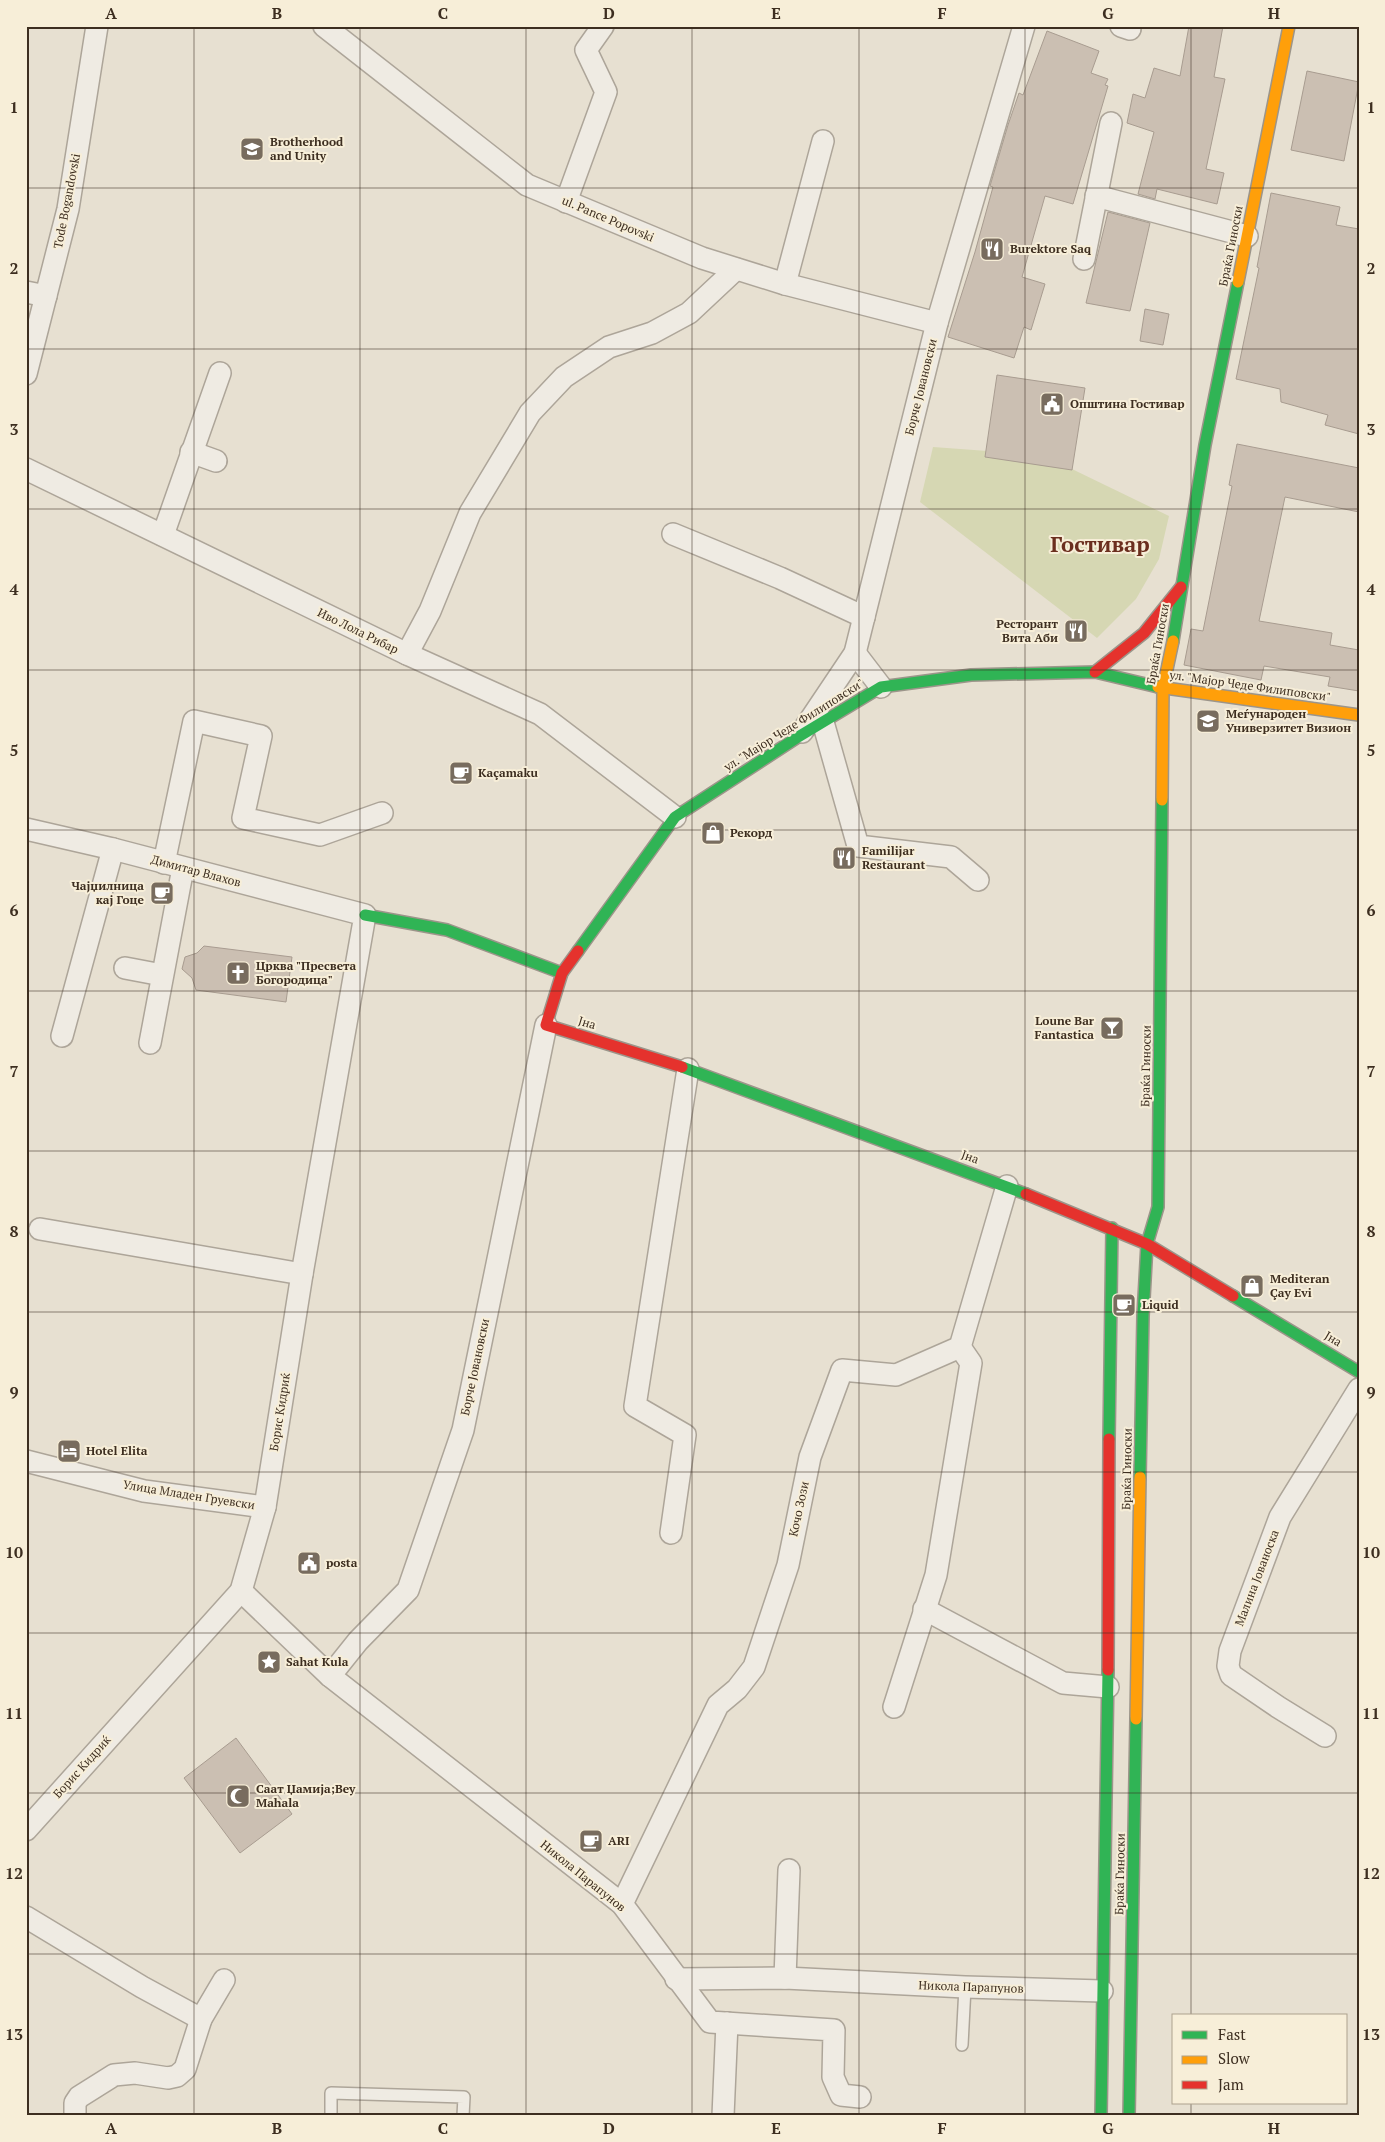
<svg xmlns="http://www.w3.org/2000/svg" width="1385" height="2142" font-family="'PT Serif',serif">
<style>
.green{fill:#d6d7b3}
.building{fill:#cbbfb2;stroke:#a89c90}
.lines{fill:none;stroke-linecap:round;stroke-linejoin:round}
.lane-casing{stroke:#ada599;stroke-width:14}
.street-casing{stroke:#ada599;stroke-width:24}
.fast-casing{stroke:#9c958a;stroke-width:14}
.slow-casing{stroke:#9c958a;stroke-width:14}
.jam-casing{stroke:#9c958a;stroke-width:14}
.lane{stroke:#efebe3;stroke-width:11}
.street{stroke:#efebe3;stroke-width:21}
.fast{stroke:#30b455;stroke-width:11}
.slow{stroke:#ff9f0a;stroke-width:11}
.jam{stroke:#e5322d;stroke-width:11}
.grid{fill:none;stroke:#3d2e20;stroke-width:1;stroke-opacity:0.55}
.labels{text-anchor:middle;stroke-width:4;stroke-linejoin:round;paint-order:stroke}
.poi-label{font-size:12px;font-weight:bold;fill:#3d2e20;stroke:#f7eed8;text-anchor:start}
.street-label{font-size:12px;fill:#3d2e20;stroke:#f7eed8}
.town-label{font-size:22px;font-weight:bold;fill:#6b2e1e;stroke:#f7eed8}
.neatline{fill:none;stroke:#3d2e20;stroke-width:2}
.grid-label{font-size:16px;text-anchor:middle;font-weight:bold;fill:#3d2e20}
</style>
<rect width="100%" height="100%" fill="#e7e0d1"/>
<path class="green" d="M933,447L1043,455L1169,516L1159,559L1136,599L1097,638L920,502Z"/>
<g class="building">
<path d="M1189,26H1223L1214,77L1225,79L1206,169L1224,173L1217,204L1157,189L1155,199L1138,194L1154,132L1127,123L1133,94L1145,98L1154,68L1180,76Z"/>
<path d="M1047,31L1099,51L1091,73L1108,79L1105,85L1108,86L1073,204L1045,196L1022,277L1045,284L1031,330L1024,327L1014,358L948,337L975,252L993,187L990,186L1008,125L1019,93L1023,95Z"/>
<path d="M1307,71L1359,82L1344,161L1291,150Z"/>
<path d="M1271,193L1340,207L1336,225L1359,229V434L1325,425L1328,415L1281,402L1280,389L1236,379L1259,268L1257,267Z"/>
<path d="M1108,212L1150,223L1130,311L1086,303Z"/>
<path d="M1145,309L1169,314L1163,345L1140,341Z"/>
<path d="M997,375L1085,388L1072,470L985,457Z"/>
<path d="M1237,444L1359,468V512L1285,497L1259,621L1332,633L1330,645L1359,650V691L1328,686L1330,677L1264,666L1261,680L1184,665L1191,629L1203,631L1232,486L1229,485Z"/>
<path d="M204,946L292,957L286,1002L196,990L192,978L182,969L185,957L197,953Z"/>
<path d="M236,1738L292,1814L240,1853L184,1778Z"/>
</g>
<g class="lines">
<g class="lane-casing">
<g id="lane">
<path d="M962,2045L965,1987"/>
<path d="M331,2116V2093L464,2097L463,2116"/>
</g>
</g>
<g class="street-casing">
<g id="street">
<path d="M324,26L527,185L702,258L785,284L937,323"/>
<path d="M1121,26L1130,29"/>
<path d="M1096,196L1247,236"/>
<path d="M566,202L606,92L586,50L603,26"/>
<path d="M1084,259L1111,123"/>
<path d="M785,284L823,141"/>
<path d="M26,292L46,296"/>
<path d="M26,374L68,209L97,26"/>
<path d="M191,452L216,461"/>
<path d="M26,469L407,654L540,714L675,817"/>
<path d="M673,534L780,578L864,617"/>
<path d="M163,535L220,373"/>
<path d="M855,653L881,687"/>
<path d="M407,654L430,611L470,513L530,413L564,377L609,347L652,333L689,313L736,269"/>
<path d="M823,722L858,846L951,857L978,880"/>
<path d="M802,732L855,653L937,323L1024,26"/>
<path d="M26,829L113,849L365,915L302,1274L265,1507L241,1591L26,1830"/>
<path d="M164,863L194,721L261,736L243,818L320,835L382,813"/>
<path d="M125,968L162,975"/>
<path d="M62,1036L113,849"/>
<path d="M150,1043L183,868"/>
<path d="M40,1229L302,1274"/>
<path d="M26,1461L144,1491L265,1507"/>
<path d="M671,1533L685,1435L635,1406L688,1069"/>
<path d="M241,1591L330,1676L622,1904L710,2022L834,2030L833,2077L841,2095L860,2097"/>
<path d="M924,1609L1063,1683L1108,1687"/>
<path d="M330,1676L358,1641L408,1590L463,1430L546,1025"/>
<path d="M894,1707L936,1575L971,1363L960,1347"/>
<path d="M1325,1736L1278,1707L1231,1675L1228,1666L1230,1651L1280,1517L1359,1389"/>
<path d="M622,1904L718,1705L737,1689L754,1667L788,1565L810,1457L842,1370L896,1375L960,1347L1007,1186"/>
<path d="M26,1917L142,1987L201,2019"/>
<path d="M785,1978L789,1870"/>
<path d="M676,1979L785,1978L965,1987L1102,1991"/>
<path d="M75,2116V2103L79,2097L114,2075L135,2073L168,2078L177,2076L185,2069L201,2019L224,1980"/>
<path d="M723,2116L727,2023"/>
</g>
</g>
<g class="fast-casing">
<g id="fast">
<path d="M1173,641L1205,445L1238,282"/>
<path d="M365,915L447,930L562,973"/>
<path d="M578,951L675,817L798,737L881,687L971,675L1095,672L1158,687"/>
<path d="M682,1067L1026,1194"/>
<path d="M1233,1296L1359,1372"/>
<path d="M1109,1439L1112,1228"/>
<path d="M1140,1477L1143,1316L1147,1244L1158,1207L1162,800"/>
<path d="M1101,2116L1108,1670"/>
<path d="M1129,2116L1136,1719"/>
</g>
</g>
<g class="slow-casing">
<g id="slow">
<path d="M1238,282L1289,26"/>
<path d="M1158,687L1359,715"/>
<path d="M1162,800L1163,688L1173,641"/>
<path d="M1136,1719L1140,1477"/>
</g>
</g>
<g class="jam-casing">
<g id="jam">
<path d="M1095,672L1144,633L1181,587"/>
<path d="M578,951L562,973L546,1025L682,1067"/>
<path d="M1026,1194L1147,1244L1233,1296"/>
<path d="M1108,1670L1109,1439"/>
</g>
</g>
<use href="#lane" class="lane"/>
<use href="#street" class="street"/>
<use href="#fast" class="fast"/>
<use href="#slow" class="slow"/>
<use href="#jam" class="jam"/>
</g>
<path class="grid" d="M194,26V2116M360,26V2116M526,26V2116M692,26V2116M859,26V2116M1025,26V2116M1191,26V2016M26,188H1359M26,349H1359M26,509H1359M26,670H1359M26,830H1359M26,991H1359M26,1151H1359M26,1312H1359M26,1472H1359M26,1633H1359M26,1793H1359M26,1954H1359M1191,2103V2116"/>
<defs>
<g id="school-square" transform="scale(1.25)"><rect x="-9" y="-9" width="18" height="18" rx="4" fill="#786c5e" stroke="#f7eed8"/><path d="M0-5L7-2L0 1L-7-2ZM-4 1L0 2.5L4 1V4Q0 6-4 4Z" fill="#fff"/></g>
<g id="restaurant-square" transform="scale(1.25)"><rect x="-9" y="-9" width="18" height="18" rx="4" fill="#786c5e" stroke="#f7eed8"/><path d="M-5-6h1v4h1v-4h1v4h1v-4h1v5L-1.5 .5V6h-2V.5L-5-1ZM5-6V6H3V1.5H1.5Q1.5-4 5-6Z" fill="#fff"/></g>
<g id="civic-square" transform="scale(1.25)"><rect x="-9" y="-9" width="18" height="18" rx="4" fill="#786c5e" stroke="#f7eed8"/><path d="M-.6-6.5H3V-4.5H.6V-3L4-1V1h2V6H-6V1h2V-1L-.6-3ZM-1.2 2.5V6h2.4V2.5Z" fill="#fff"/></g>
<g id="cafe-square" transform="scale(1.25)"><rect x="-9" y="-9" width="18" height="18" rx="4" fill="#786c5e" stroke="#f7eed8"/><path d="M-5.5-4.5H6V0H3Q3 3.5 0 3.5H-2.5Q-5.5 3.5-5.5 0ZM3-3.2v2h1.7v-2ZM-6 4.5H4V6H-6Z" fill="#fff"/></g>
<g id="shop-square" transform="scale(1.25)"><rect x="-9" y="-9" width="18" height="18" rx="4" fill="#786c5e" stroke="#f7eed8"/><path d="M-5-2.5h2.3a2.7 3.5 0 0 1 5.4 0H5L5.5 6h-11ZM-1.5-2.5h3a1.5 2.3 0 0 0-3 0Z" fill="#fff"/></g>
<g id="church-square" transform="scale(1.25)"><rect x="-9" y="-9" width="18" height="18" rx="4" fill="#786c5e" stroke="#f7eed8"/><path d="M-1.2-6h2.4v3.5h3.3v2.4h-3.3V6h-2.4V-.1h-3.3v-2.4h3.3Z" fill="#fff"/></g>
<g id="bar-square" transform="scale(1.25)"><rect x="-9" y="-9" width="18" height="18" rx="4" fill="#786c5e" stroke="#f7eed8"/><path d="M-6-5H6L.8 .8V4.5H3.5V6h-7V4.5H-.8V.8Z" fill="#fff"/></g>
<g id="hotel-square" transform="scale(1.25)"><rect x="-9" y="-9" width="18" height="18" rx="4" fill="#786c5e" stroke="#f7eed8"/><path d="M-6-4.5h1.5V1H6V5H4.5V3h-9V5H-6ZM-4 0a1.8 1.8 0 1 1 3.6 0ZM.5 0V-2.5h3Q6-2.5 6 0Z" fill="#fff"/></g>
<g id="sight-square" transform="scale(1.25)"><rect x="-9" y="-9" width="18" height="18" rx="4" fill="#786c5e" stroke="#f7eed8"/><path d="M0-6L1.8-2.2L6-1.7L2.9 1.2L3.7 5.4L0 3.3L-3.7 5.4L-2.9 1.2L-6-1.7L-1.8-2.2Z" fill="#fff"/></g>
<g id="mosque-square" transform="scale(1.25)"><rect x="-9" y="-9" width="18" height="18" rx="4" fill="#786c5e" stroke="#f7eed8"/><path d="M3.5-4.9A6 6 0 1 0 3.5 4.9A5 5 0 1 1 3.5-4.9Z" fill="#fff"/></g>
</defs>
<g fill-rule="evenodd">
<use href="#school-square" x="252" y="149"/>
<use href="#restaurant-square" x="992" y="249"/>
<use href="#civic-square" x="1052" y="404"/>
<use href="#restaurant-square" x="1076" y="631"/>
<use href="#school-square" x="1208" y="721"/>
<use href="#cafe-square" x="461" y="773"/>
<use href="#shop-square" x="713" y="833"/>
<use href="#restaurant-square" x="844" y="858"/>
<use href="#cafe-square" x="162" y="893"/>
<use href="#church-square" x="238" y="973"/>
<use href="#bar-square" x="1112" y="1028"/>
<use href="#shop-square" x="1252" y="1286"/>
<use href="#cafe-square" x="1124" y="1305"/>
<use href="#hotel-square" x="69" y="1451"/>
<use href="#civic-square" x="309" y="1563"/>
<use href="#sight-square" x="269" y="1662"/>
<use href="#mosque-square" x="238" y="1796"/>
<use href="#cafe-square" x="591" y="1841"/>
</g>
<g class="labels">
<g class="poi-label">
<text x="270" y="146">Brotherhood<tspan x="270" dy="14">and Unity</tspan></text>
<text x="1010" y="253">Burektore Saq</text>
<text x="1070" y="408">Општина Гостивар</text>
<text x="1058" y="628" text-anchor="end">Ресторант<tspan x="1058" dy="14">Вита Аби</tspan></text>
<text x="1226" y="718">Меѓународен<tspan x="1226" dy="14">Универзитет Визион</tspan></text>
<text x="478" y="777">Kaçamaku</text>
<text x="730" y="837">Рекорд</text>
<text x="862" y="855">Familijar<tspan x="862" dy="14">Restaurant</tspan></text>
<text x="144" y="890" text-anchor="end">Чајџилница<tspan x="144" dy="14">кај Гоце</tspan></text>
<text x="256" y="970">Црква "Пресвета<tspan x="256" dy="14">Богородица"</tspan></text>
<text x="1094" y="1025" text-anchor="end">Loune Bar<tspan x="1094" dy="14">Fantastica</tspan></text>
<text x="1270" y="1283">Mediteran<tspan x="1270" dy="14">Çay Evi</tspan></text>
<text x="1142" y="1309">Liquid</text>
<text x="86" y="1455">Hotel Elita</text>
<text x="326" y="1567">posta</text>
<text x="286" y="1666">Sahat Kula</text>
<text x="256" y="1793">Саат Џамија;Bey<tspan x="256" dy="14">Mahala</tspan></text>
<text x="608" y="1845">ARI</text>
</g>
<g class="street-label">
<text transform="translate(67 201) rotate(-79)" y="4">Tode Bogandovski</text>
<text transform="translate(608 219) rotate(23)" y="4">ul. Pance Popovski</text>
<text transform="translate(1231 246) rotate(-79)" y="4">Браќа Гиноски</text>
<text transform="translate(921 387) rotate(-76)" y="4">Борче Јовановски</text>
<text transform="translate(358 631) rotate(26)" y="4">Иво Лола Рибар</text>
<text transform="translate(1158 644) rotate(-80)" y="4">Браќа Гиноски</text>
<text transform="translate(1250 686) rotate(8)" y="4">ул. "Мајор Чеде Филиповски"</text>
<text transform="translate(794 725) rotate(-32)" y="4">ул. "Мајор Чеде Филиповски"</text>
<text transform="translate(196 871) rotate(15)" y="4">Димитар Влахов</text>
<text transform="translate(587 1023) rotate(17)" y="4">Јна</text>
<text transform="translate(1146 1066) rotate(-89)" y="4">Браќа Гиноски</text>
<text transform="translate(970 1157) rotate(20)" y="4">Јна</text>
<text transform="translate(1333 1339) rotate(31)" y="4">Јна</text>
<text transform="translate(475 1367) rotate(-78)" y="4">Борче Јовановски</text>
<text transform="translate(280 1412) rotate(-81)" y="4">Борис Кидриќ</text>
<text transform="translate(1127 1469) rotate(-89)" y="4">Браќа Гиноски</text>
<text transform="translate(189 1495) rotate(9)" y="4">Улица Младен Груевски</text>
<text transform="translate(799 1509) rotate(-78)" y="4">Кочо Зози</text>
<text transform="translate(1257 1578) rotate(-69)" y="4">Малина Јованоска</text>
<text transform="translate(82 1767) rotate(-48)" y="4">Борис Кидриќ</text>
<text transform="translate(1120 1874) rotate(-89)" y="4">Браќа Гиноски</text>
<text transform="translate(583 1876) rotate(39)" y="4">Никола Парапунов</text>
<text transform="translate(971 1987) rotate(2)" y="4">Никола Парапунов</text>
</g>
<g class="town-label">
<text x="1100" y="552">Гостивар</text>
</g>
</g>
<rect width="1385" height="2142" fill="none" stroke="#f7eed8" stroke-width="55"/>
<rect x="1172" y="2014" width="175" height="90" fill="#f7eed8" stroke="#ada18e"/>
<rect x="1182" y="2031" width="25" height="8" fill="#30b455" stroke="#ada18e"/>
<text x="1218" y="2040" font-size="15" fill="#3d2e20">Fast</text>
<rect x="1182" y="2056" width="25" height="8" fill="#ff9f0a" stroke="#ada18e"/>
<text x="1218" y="2064" font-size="15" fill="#3d2e20">Slow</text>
<rect x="1182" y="2081" width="25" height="8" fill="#e5322d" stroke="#ada18e"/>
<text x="1218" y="2090" font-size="15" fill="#3d2e20">Jam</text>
<rect x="28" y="28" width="1330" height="2086" class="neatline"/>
<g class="grid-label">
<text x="111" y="19">A</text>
<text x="277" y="19">B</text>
<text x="443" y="19">C</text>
<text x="609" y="19">D</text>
<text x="776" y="19">E</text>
<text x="942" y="19">F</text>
<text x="1108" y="19">G</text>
<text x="1274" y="19">H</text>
<text x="14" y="113">1</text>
<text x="1371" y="113">1</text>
<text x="14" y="274">2</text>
<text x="1371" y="274">2</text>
<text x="14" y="435">3</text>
<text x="1371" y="435">3</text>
<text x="14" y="595">4</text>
<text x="1371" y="595">4</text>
<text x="14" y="756">5</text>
<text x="1371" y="756">5</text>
<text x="14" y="916">6</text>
<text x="1371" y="916">6</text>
<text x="14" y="1077">7</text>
<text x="1371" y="1077">7</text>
<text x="14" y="1237">8</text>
<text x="1371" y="1237">8</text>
<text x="14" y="1398">9</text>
<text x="1371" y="1398">9</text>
<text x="14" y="1558">10</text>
<text x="1371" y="1558">10</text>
<text x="14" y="1719">11</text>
<text x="1371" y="1719">11</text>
<text x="14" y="1879">12</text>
<text x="1371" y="1879">12</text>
<text x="14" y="2040">13</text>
<text x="1371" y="2040">13</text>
<text x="111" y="2134">A</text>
<text x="277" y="2134">B</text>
<text x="443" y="2134">C</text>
<text x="609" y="2134">D</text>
<text x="776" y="2134">E</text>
<text x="942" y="2134">F</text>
<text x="1108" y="2134">G</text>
<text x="1274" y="2134">H</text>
</g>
</svg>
